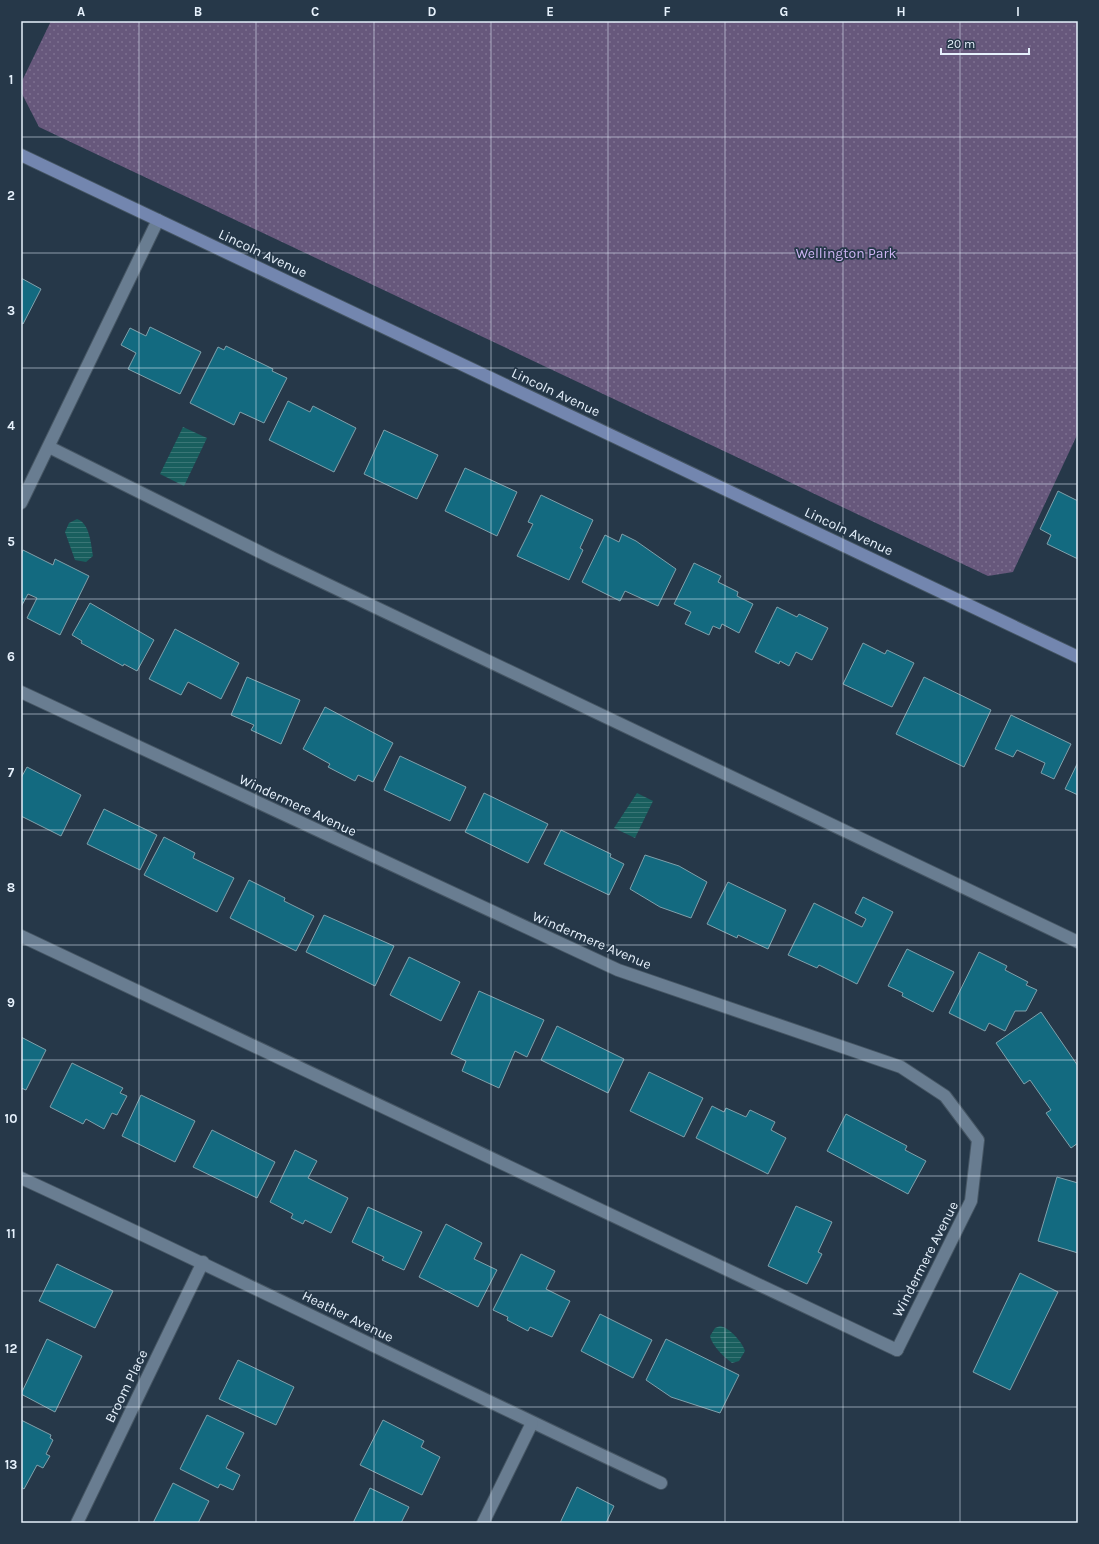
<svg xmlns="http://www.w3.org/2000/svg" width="1099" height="1544" font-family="Karla,sans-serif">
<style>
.park{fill:url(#park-dots)}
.water{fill:url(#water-rules)}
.building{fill:#136a80;stroke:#80a0ab}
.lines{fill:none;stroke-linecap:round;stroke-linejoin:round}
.service-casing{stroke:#465664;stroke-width:14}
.minor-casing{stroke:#465664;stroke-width:14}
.secondary-casing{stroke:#465664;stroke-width:14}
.service{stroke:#697d91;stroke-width:12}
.minor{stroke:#697d91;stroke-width:12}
.secondary{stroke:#7386af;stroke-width:12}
.grid{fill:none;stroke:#e6f1fc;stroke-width:1;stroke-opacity:0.55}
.labels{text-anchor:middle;stroke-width:3.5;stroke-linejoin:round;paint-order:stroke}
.street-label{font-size:14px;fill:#e6f1fc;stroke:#263849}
.park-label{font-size:14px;fill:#ceb5f4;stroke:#263849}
.neatline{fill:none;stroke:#e6f1fc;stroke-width:1.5}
.grid-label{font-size:13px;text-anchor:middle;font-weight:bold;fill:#e6f1fc}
</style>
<defs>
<pattern id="park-dots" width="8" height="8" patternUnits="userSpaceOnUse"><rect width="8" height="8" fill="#67587c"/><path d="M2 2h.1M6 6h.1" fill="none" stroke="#7d7090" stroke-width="1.8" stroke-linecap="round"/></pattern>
<pattern id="water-rules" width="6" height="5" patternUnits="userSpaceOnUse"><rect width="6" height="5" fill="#195f5e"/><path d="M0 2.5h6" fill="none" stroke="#3a7676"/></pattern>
</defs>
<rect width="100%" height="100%" fill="#263849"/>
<path class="park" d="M51,21H1078V433L1013,572L988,576L39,127L21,92V83Z"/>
<g class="water">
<path d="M183,427L207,438L184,486L160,474Z"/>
<path d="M77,519C90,523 91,545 93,556L86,562L75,560L65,532L69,523Z"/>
<path d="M637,793L653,801L635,838L614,828Z"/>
<path d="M720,1326C730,1328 742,1342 745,1351L739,1361L732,1363C724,1357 712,1346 710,1336L715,1328Z"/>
</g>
<g class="building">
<path d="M21,278L41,289L23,324L21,323Z"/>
<path d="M150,327L201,352L180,394L128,369L136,353L121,345L130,328L146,336Z"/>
<path d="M226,346L273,369L272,371L287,378L264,423L240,412L234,425L190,403L218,347L224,350Z"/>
<path d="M288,401L310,412L313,406L356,428L334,472L269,440Z"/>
<path d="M384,430L438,455L417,499L364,474Z"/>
<path d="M465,468L517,492L497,536L445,511Z"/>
<path d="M1058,491L1078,501V559L1047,544L1051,535L1040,529Z"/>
<path d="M541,495L593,520L580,548L583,550L569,580L517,556L533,524L528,522Z"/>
<path d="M622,534L636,541L676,569L658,606L625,591L620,601L582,582L605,535L619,542Z"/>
<path d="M23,550L53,565L55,559L89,576L60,635L27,618L37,598L28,594L21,607V555Z"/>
<path d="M694,563L721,576L718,582L738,592L737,596L753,604L739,633L722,624L720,629L713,626L709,635L685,624L691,612L674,604Z"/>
<path d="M90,603L154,640L137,671L124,664L123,666L81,643L82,641L72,635Z"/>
<path d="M777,607L797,617L799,614L828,628L812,660L796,652L789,666L780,661L779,664L755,652Z"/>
<path d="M175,629L239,663L221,699L188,682L181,695L149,679Z"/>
<path d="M863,643L885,654L887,650L914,663L892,707L843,684Z"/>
<path d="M247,677L300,700L281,744L251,730L254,725L231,715Z"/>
<path d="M924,677L991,710L964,767L896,734Z"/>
<path d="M325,707L393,743L373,782L358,775L355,781L328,767L330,764L303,749Z"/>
<path d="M1011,715L1071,744L1054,779L1041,773L1045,763L1017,750L1013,757L995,749Z"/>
<path d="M400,756L466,787L450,821L384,790Z"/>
<path d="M1078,762V795L1065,789Z"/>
<path d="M27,767L81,795L61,836L21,816V778Z"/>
<path d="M484,793L548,824L528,863L465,832Z"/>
<path d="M104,809L157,835L140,870L87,844Z"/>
<path d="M561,830L611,854L610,857L624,864L609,895L544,864Z"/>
<path d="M164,837L195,853L193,858L234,878L217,912L144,875Z"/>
<path d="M645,855L679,866L707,882L691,918L660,907L630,889Z"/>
<path d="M249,880L285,898L284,901L314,916L296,951L230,918Z"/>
<path d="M728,882L786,910L768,949L738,935L737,938L707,924Z"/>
<path d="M863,897L893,912L857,984L819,965L817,968L788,955L814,903L862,927L866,919L855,913Z"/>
<path d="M324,915L394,946L375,986L306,952Z"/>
<path d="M907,949L954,972L933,1012L902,996L903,993L888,986Z"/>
<path d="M979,952L1007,966L1005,970L1028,982L1026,985L1037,990L1026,1011H1015L1005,1031L989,1023L985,1031L949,1013Z"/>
<path d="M409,957L460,982L441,1021L390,995Z"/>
<path d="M479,991L544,1020L527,1057L515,1051L499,1088L462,1071L466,1061L451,1054Z"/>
<path d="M1041,1012L1078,1066V1143L1071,1148L1046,1113L1051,1110L1030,1080L1024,1084L996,1043Z"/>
<path d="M557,1026L624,1059L608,1093L541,1060Z"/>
<path d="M21,1037L46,1050L26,1090L21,1088Z"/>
<path d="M72,1063L123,1088L120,1093L127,1096L117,1115L112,1113L104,1129L86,1119L83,1124L50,1107Z"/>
<path d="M649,1072L703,1098L684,1137L630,1111Z"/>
<path d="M141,1095L195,1121L175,1162L122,1136Z"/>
<path d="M712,1106L724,1112L726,1108L746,1117L750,1110L775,1122L771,1130L786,1138L768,1174L696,1138Z"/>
<path d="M846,1114L907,1146L905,1150L926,1161L908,1194L827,1151Z"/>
<path d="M212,1130L275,1162L257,1198L193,1167Z"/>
<path d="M295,1150L317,1161L308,1178L348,1198L331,1233L305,1220L303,1224L291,1218L293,1214L270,1202Z"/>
<path d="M1057,1177L1078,1183V1253L1038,1241Z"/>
<path d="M796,1206L832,1222L818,1252L822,1254L807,1284L768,1266Z"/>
<path d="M368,1207L422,1232L404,1270L382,1260L384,1257L352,1242Z"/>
<path d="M446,1224L482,1243L474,1259L497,1270L478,1307L419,1277Z"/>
<path d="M521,1254L555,1271L546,1289L570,1301L552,1337L530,1327L528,1331L507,1320L508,1317L493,1310Z"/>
<path d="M57,1264L113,1291L95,1328L39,1301Z"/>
<path d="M1020,1273L1058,1292L1010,1390L973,1372Z"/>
<path d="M600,1314L652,1340L633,1378L581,1351Z"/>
<path d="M47,1339L82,1356L55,1412L21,1394Z"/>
<path d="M666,1339L739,1375L720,1413L671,1397L646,1380Z"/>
<path d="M238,1360L294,1387L276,1425L219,1399Z"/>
<path d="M207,1415L244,1433L226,1468L240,1475L233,1490L220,1484L218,1488L180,1469Z"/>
<path d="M21,1420L51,1435L50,1438L53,1440L46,1454L50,1456L43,1468L37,1465L24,1489L21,1487Z"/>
<path d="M383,1420L424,1441L421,1447L440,1457L422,1495L360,1465Z"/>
<path d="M173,1483L209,1501L198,1523H153Z"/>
<path d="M577,1487L614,1506L606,1523H560Z"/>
<path d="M370,1488L409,1507L401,1523H353Z"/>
</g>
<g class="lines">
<g class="service-casing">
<g id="service">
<path d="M49,447L272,558L1078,942"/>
<path d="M21,503L158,220"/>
<path d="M21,936L897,1350"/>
</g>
</g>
<g class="minor-casing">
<g id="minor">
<path d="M21,692L618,970L901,1067L945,1096L978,1140L971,1201L897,1350"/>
<path d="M21,1178C236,1277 447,1383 661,1483"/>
<path d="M77,1523L203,1262"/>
<path d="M483,1523L532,1423"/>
</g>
</g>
<g class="secondary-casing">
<path id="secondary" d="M21,155L1078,657"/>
</g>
<use href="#service" class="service"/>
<use href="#minor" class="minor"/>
<use href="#secondary" class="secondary"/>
</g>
<path class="grid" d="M139,21V1523M256,21V1523M374,21V1523M491,21V1523M608,21V1523M725,21V1523M843,21V1523M960,21V1523M21,137H1078M21,253H1078M21,368H1078M21,484H1078M21,599H1078M21,714H1078M21,830H1078M21,945H1078M21,1060H1078M21,1176H1078M21,1291H1078M21,1407H1078"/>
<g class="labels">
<g class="street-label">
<text transform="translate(263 253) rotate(25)" y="5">Lincoln Avenue</text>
<text transform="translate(556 392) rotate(25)" y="5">Lincoln Avenue</text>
<text transform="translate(849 531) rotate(25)" y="5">Lincoln Avenue</text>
<text transform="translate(298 805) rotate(25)" y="5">Windermere Avenue</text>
<text transform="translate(592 940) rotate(23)" y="5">Windermere Avenue</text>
<text transform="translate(925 1259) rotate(-63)" y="5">Windermere Avenue</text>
<text transform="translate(348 1316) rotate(26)" y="5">Heather Avenue</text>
<text transform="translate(126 1386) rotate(-64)" y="5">Broom Place</text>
</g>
<g class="park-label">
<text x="846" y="258">Wellington Park</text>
</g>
</g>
<rect width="1099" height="1544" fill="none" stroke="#263849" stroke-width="44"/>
<path d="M941 48v6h88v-6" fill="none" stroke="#e6f1fc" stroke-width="2"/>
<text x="947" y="48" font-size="12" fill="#e6f1fc" stroke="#263849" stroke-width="3" paint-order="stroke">20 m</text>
<rect x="22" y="22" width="1055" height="1500" class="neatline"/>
<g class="grid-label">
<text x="81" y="16">A</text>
<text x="198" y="16">B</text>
<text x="315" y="16">C</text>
<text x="432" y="16">D</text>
<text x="550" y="16">E</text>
<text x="667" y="16">F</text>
<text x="784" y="16">G</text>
<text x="901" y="16">H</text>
<text x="1018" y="16">I</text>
<text x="11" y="84">1</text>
<text x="11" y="200">2</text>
<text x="11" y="315">3</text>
<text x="11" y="430">4</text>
<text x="11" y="546">5</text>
<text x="11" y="661">6</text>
<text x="11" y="777">7</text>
<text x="11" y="892">8</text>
<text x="11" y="1007">9</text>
<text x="11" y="1123">10</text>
<text x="11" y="1238">11</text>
<text x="11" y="1353">12</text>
<text x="11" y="1469">13</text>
</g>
</svg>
